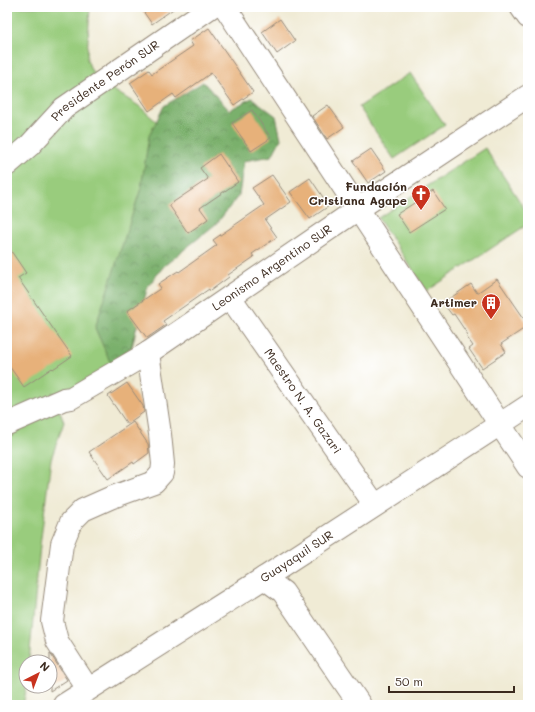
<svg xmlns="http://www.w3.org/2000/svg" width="535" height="712" font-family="Mali,sans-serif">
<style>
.green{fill:#99cc7d;stroke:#6a7b4e}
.forest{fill:url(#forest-crowns);stroke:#5a6d45}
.building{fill:#e7b17a}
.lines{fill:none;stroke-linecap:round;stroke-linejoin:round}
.minor-casing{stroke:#968a7a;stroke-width:24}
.minor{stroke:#fff;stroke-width:22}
.labels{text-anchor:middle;stroke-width:3;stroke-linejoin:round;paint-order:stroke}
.street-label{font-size:12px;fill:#3b2a1e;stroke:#fff}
.poi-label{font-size:12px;font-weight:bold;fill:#3b2a1e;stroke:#fff;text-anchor:end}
</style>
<defs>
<pattern id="forest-crowns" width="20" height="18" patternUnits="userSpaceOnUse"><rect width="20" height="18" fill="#7ab06c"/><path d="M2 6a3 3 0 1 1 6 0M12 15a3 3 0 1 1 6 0" fill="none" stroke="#658f58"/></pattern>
</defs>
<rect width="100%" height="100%" fill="#fff"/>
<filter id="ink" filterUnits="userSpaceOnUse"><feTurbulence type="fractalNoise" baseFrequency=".025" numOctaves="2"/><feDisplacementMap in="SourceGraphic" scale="8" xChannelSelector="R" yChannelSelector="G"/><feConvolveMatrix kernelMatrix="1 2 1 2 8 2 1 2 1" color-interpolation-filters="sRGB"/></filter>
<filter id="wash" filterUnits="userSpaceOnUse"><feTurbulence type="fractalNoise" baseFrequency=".012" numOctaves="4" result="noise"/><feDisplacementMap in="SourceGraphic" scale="16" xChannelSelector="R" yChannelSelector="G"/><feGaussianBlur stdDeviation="0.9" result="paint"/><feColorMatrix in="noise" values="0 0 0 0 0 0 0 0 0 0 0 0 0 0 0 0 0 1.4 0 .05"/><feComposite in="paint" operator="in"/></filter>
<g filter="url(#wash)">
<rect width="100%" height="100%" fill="#f0ebd5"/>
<g class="green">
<path d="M7,7H90L88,40L87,59L91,70L115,91L139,106L169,133L173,170L128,365L64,399L52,392L64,422L51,459L40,546L29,662H26V686H27L23,705H7Z"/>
<path d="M410,73L445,125L394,159L359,107Z"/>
<path d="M485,148L528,214V224L427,291L378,218Z"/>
</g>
<path class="forest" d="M203,82L229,110L252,98L276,116L281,139L272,156L244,161L239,195L217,223L164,266L148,286L131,347L111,364L95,328L141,188L149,136L164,106Z"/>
<g id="blocks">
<g class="building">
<path d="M140,7H176L152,24Z"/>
<path d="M280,19L295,41L277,54L262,32Z"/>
<path d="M209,28L253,92L234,105L211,73L176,98L173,94L149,111L130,83L149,70L152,74L193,46L190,41Z"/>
<path d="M328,105L344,127L327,139L312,116Z"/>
<path d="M252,110L271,138L251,151L232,123Z"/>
<path d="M371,149L386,171L368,183L353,161Z"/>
<path d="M219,154L238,182L200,208L208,219L188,233L169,205L208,179L200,168Z"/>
<path d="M272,175L291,202L265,220L277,237L252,254L254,257L228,275L229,277L210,291L209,289L163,321L166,325L147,338L127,311L161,288L158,284L178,271L179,272L217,245L213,240L264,205L252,188Z"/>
<path d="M310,178L329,206L310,219L290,192Z"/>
<path d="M433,191L445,209L409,232L397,214Z"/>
<path d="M7,245L26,273L18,278L72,356L53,369L52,368L24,387L7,363Z"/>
<path d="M497,279L528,324V326L501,344L506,352L482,368L469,349L473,346L466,336L468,335L454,314L452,315L443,303L471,284L477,293Z"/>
<path d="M127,383L143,406L144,412L127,424L108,396Z"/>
<path d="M133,422L148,444L149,453L134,464L133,462L108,479L89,452Z"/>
<path d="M50,653L67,680L50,691Z"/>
</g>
</g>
</g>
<g filter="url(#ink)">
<use href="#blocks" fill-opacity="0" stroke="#968a7a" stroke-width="1"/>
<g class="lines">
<g class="minor-casing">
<g id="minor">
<path d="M225,7L528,467"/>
<path d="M521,7L528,17"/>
<path id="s1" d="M7,165L29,146L64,108L211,7"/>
<path id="s2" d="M230,297L375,505"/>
<path id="s3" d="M7,424L64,399L71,398L148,353L358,209L528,96"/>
<path d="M264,578L283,592L360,705"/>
<path d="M88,689L57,641L52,621L62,544L71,522L83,510L110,498L154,482L162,473L163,464L160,434L148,353"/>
<path id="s4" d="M64,705L264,578L528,406"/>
</g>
</g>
<use href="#minor" class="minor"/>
</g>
</g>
<defs>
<g id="church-pin" transform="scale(1)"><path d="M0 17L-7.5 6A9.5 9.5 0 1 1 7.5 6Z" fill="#c8321e" stroke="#fff"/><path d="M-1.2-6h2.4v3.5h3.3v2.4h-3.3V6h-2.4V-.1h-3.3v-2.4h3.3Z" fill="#fff"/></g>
<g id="building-pin" transform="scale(1)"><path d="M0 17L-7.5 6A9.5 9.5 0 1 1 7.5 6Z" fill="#c8321e" stroke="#fff"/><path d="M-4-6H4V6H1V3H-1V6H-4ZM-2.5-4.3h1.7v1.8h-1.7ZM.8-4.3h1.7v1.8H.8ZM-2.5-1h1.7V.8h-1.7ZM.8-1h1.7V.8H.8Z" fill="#fff"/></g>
</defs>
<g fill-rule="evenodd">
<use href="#church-pin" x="421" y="194"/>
<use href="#building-pin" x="491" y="303"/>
</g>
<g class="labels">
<g class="street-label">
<text dy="4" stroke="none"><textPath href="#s1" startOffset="130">Presidente Perón SUR</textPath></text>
<text dy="4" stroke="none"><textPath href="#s3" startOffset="309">Leonismo Argentino SUR</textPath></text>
<text dy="4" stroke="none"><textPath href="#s2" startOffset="127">Maestro N. A. Gazari</textPath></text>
<text dy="4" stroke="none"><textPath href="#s4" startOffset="276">Guayaquil SUR</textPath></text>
</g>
<g class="poi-label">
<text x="407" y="191">Fundación<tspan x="407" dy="14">Cristiana Agape</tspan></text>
<text x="477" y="307">Artimer</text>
</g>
</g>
<rect width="535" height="712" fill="none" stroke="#fff" stroke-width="24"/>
<g transform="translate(38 674) rotate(42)"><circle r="19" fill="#ffffff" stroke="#b1aaa5"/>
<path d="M0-3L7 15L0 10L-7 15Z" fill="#c8321e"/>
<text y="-6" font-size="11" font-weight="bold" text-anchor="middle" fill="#3b2a1e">N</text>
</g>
<path d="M389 686v6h125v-6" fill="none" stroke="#3b2a1e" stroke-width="2"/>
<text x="395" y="686" font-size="12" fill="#3b2a1e" stroke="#ffffff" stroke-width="3" paint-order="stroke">50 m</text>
</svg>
